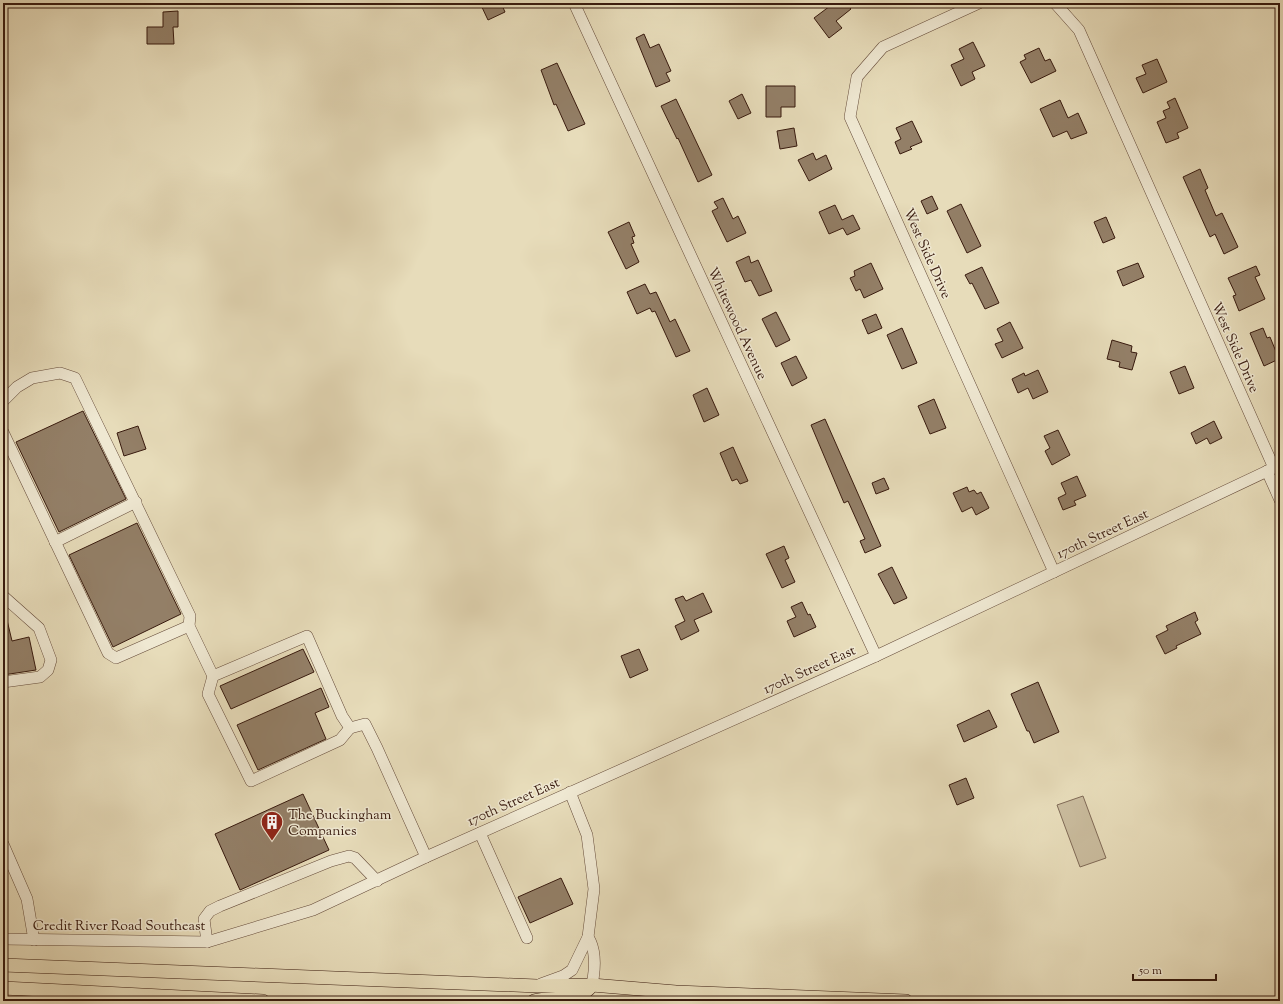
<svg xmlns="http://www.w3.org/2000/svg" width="1283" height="1004" font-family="'Sorts Mill Goudy',serif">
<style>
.green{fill:#c9bb9d;stroke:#806a56}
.building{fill:#937f67;stroke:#381a0e}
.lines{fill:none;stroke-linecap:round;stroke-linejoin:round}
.minor-casing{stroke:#644a39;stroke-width:12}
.major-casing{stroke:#381a0e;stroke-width:14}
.path{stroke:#381a0e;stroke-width:2;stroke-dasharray:1 2;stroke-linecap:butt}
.minor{stroke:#efe8d2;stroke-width:11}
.major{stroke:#e7dcba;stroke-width:13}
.labels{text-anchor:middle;stroke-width:3;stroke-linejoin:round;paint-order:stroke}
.street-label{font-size:14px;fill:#381a0e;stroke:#efe8d2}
.poi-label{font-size:14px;fill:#381a0e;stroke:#efe8d2;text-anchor:start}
</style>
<rect width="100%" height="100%" fill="#e7dcba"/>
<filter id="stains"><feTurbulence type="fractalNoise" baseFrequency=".005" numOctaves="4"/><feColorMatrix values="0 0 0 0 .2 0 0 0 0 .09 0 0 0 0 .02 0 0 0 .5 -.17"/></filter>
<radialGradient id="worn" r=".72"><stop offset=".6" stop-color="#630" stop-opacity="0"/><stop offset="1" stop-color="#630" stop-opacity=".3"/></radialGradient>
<path class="green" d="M1083,796L1106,858L1080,867L1057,805Z"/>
<g class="building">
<path d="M480,3H501L505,12L488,20Z"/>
<path d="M834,3H846L851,9L836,21L842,28L829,38L814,18Z"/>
<path d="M178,11V27H173L174,44H147V27H163V12Z"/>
<path d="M644,34L650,48L659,44L671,71L666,73L670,81L656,87L636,38Z"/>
<path d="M973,42L985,66L972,72L975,79L961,86L951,65L964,59L959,49Z"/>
<path d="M1039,48L1045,61L1050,59L1056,71L1031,83L1020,62L1026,59L1024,55Z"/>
<path d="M1157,59L1167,82L1143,93L1136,78L1146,74L1142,65Z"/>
<path d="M557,63L585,124L568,131L556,104L554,105L541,70Z"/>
<path d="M766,86H795V107H781V117H766Z"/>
<path d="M742,94L751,113L738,119L729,101Z"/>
<path d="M1175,98L1188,128L1177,133L1179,138L1166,143L1157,122L1166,118L1163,111L1170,108L1167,102Z"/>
<path d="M676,99L712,175L698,182L678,138L677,139L661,106Z"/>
<path d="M1060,100L1068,118L1078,113L1087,133L1071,139L1067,131L1053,137L1040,109Z"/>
<path d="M912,121L922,142L910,147L912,149L900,154L895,142L901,139L896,128Z"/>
<path d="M794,128L797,146L780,149L777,131Z"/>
<path d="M813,153L816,160L826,155L832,169L809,181L798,160Z"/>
<path d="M1200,169L1208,188L1205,190L1216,216L1222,213L1238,247L1224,254L1215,234L1210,237L1183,177Z"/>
<path d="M932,196L938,209L927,214L921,201Z"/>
<path d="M723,198L733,219L738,216L746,233L727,242L712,211L718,208L714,202Z"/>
<path d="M961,204L981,246L967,253L947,211Z"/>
<path d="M835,205L842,220L853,215L860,229L847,235L843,228L829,234L819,212Z"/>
<path d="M1106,217L1115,238L1103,243L1094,222Z"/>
<path d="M629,222L635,236L632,237L634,243L631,244L639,262L626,269L608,232Z"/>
<path d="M749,256L751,263L758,260L772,291L759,296L751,280L745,282L736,262Z"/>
<path d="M871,263L883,289L864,298L860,289L856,291L850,278L855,276L854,271Z"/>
<path d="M1138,263L1144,277L1123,286L1117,271Z"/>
<path d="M1256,266L1260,275L1255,277L1265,299L1239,311L1233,296L1236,295L1228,278Z"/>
<path d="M982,267L999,303L985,309L972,283L970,284L965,275Z"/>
<path d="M645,284L650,294L656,292L670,322L675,319L690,351L676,357L655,311L652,312L650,308L637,314L627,292Z"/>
<path d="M776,312L790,340L776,347L762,319Z"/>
<path d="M876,314L882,328L868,334L862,320Z"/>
<path d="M1010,322L1023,348L1002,358L995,344L1003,341L997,329Z"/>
<path d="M902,328L917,363L902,369L887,335Z"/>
<path d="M1263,328L1267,338L1270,337L1279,359L1264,366L1250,333Z"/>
<path d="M1112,340L1132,346L1131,352L1137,353L1132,370L1119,367L1120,362L1107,359Z"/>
<path d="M796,356L807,378L792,386L781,363Z"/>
<path d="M1185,366L1194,388L1179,394L1170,372Z"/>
<path d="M1038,370L1048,392L1033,399L1028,388L1018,393L1012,379L1024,373L1025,376Z"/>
<path d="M707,388L719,415L704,422L693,395Z"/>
<path d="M934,399L946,428L930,434L918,406Z"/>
<path d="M83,411L126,499L59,532L16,442Z"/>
<path d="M825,419L881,546L865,553L860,541L865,539L848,501L844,503L811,425Z"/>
<path d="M1214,421L1222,438L1210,444L1207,438L1196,444L1191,433Z"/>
<path d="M138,426L146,449L124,456L117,433Z"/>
<path d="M1058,430L1070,455L1052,465L1045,451L1050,448L1044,436Z"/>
<path d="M733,447L748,481L740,484L737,479L732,481L720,453Z"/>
<path d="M1077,476L1086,496L1074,501L1076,505L1063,510L1058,498L1066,494L1061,483Z"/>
<path d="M884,478L889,489L876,494L872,483Z"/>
<path d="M967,487L969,492L974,490L977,494L981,492L989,508L976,515L972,507L962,512L953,493Z"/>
<path d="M137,523L181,614L113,647L69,555Z"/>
<path d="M784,546L789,558L785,560L795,582L782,588L766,554Z"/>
<path d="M892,567L907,598L894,604L878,574Z"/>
<path d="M703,593L712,612L694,620L699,631L681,640L675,626L685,621L675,599L683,596L686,601Z"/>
<path d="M802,602L808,615L810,614L816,627L794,637L787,621L796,617L791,607Z"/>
<path d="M1195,612L1198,620L1195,622L1201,634L1176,646L1177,648L1165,654L1156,636L1168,630L1166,626Z"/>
<path d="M3,620H7L12,641L29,637L36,670L3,675Z"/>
<path d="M303,649L314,672L231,709L220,686Z"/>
<path d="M639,649L648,670L630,678L621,656Z"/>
<path d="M1038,682L1059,732L1034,743L1029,731H1027L1011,694Z"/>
<path d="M321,688L329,707L315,713L326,739L258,770L237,725Z"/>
<path d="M989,710L997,727L964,742L957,725Z"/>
<path d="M966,778L974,798L957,805L949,785Z"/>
<path d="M303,794L329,850L240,890L215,834Z"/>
<path d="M561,878L573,904L530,923L518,897Z"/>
</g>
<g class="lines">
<g class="minor-casing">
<g id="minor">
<path d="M574,3L876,656"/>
<path d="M979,3L883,47L857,77L850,117L1054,572"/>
<path d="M1055,3L1079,30L1274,468"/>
<path d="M3,401L17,387L32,378L60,373L75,378L190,616L189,626L213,676L307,636L342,716L350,728L365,724L377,748L426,857"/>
<path d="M3,432L108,653L116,658L189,626"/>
<path d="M1267,471L1280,500"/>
<path d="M55,542L136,502"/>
<path d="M3,596L39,628L51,660L48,670L40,677L3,682"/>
<path d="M213,676L208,694L251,781L340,740L350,728"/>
<path d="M480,833L527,938"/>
<path d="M3,844L27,899L34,940"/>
<path d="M588,937C597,951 595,970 592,985"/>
<path d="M3,939L207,942L313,910L426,857L876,656L1280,465"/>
<path d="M207,942L204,919L210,911L220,906L331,861L349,856L355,858L377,881"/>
<path d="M541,984L563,976L572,970L588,937L594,889L587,835L570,792"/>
</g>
</g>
<g class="major-casing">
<g id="major">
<path d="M3,965L537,986L592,985L676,992L906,1001"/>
<path d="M3,988L263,1001"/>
<path d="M534,1001C553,995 579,1004 592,985"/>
</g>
</g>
<path class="path" d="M3,15L6,3"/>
<use href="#minor" class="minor"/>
<use href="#major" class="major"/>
</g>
<defs>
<g id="building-pin" transform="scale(1.15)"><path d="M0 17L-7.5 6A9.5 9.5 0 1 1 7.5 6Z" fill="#8f2418" stroke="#efe8d2"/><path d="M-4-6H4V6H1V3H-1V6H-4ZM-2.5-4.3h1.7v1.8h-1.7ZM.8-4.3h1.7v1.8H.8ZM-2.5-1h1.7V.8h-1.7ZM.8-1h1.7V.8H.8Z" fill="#fff"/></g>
</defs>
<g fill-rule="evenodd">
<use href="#building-pin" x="272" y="822"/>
</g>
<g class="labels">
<g class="street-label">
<text transform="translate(928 253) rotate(66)" y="5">West Side Drive</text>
<text transform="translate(738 323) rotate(65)" y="5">Whitewood Avenue</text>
<text transform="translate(1236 347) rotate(66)" y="5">West Side Drive</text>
<text transform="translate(1102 533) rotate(-25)" y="5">170th Street East</text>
<text transform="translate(809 669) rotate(-24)" y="5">170th Street East</text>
<text transform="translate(513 801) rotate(-24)" y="5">170th Street East</text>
<text x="119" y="930">Credit River Road Southeast</text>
</g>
<g class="poi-label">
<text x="288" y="819">The Buckingham<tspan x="288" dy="16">Companies</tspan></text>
</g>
</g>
<rect width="1283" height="1004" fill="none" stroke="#e7dcba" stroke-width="16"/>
<rect x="4" y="4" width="1275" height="996" fill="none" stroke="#381a0e" stroke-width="2"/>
<rect x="8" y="8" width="1267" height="988" fill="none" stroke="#381a0e"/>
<path d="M1133 974v6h83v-6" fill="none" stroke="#381a0e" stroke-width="2"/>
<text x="1139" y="974" font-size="12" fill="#381a0e" stroke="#efe8d2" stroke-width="3" paint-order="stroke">50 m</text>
<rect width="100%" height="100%" filter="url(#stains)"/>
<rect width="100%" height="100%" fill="url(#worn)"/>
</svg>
